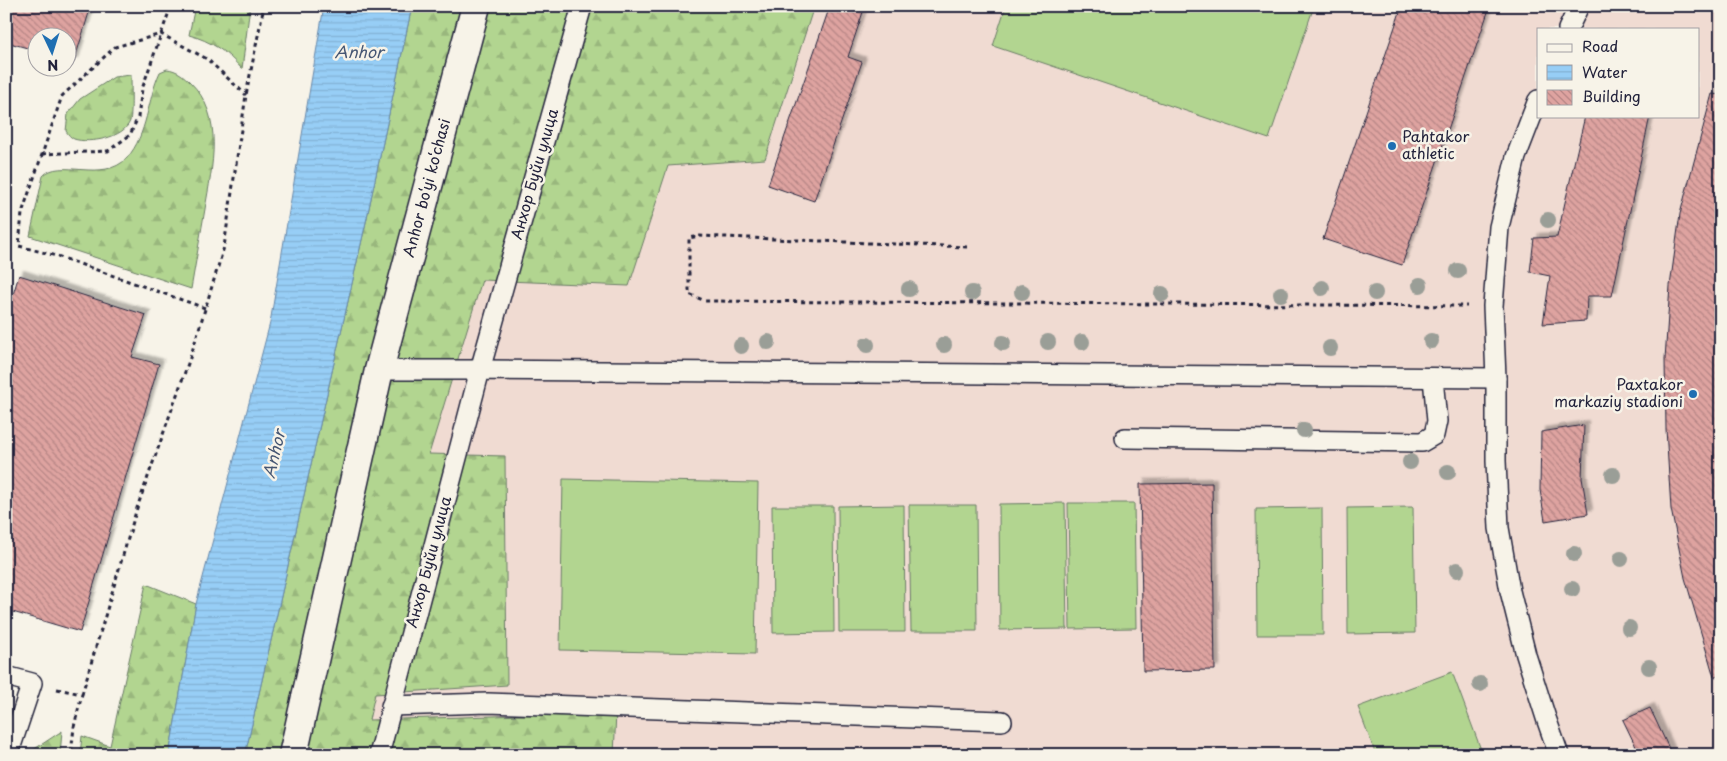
<svg xmlns="http://www.w3.org/2000/svg" width="1727" height="761" font-family="'Playpen Sans',sans-serif">
<style>
.built{fill:#f0dbd2;fill-rule:evenodd}
.grass{fill:#b2d590;stroke:#6a7c66}
.forest{fill:url(#forest-firs);stroke:#6a7c66}
.water{fill:url(#water-rules);stroke:#6889ab}
.building{fill:url(#building-back-hatch);stroke:#22223b;filter:url(#shadow)}
.lines{fill:none;stroke-linecap:round;stroke-linejoin:round}
.lane-casing{stroke:#22223b;stroke-width:22}
.street-casing{stroke:#22223b;stroke-width:31}
.path{stroke:#22223b;stroke-width:3;stroke-dasharray:4 4;stroke-linecap:butt}
.lane{stroke:#f7f3e8;stroke-width:19}
.street{stroke:#f7f3e8;stroke-width:28}
.tree{fill:#9a9e97}
.poi-dot{fill:#1f6fb2;stroke:#f7f3e8;stroke-width:2}
.labels{text-anchor:middle;stroke-width:5;stroke-linejoin:round;paint-order:stroke}
.poi-label{font-size:15px;fill:#22223b;stroke:#f7f3e8;text-anchor:start}
.street-label{font-size:15px;fill:#22223b;stroke:#f7f3e8}
.water-label{font-size:16px;font-style:italic;fill:#455673;stroke:#f7f3e8}
</style>
<defs>
<pattern id="forest-firs" width="22" height="20" patternUnits="userSpaceOnUse" patternTransform="scale(1.25)"><rect width="22" height="20" fill="#b2d590"/><path d="M5 1l3.5 6h-7zM16 11l3.5 6h-7z" fill="#99b77d"/></pattern>
<pattern id="water-rules" width="6" height="5" patternUnits="userSpaceOnUse" patternTransform="scale(1.25)"><rect width="6" height="5" fill="#97cef6"/><path d="M0 2.5h6" fill="none" stroke="#82b1d4"/></pattern>
<pattern id="building-back-hatch" width="6" height="6" patternUnits="userSpaceOnUse" patternTransform="scale(1.25)"><rect width="6" height="6" fill="#dea3a0"/><path d="M-1 5l2 2M0 0l6 6M5-1l2 2" fill="none" stroke="#b48484"/></pattern>
<filter id="shadow"><feDropShadow dx="4.5" dy="-4.5" stdDeviation="1" flood-color="#0004"/></filter>
</defs>
<rect width="100%" height="100%" fill="#f7f3e8"/>
<filter id="ink" filterUnits="userSpaceOnUse"><feTurbulence type="fractalNoise" baseFrequency=".02" numOctaves="2"/><feDisplacementMap in="SourceGraphic" scale="10" xChannelSelector="R" yChannelSelector="G"/><feConvolveMatrix kernelMatrix="1 2 1 2 8 2 1 2 1" color-interpolation-filters="sRGB"/></filter>
<g filter="url(#ink)">
<path class="built" d="M373,6H1721V755H207ZM1538,29H1698V116H1538Z"/>
<g class="grass">
<path d="M1006,6H1314L1269,139L993,46Z"/>
<path d="M563,479L758,483L755,654L560,650Z"/>
<path d="M1065,503L1067,629L1000,630L999,504Z"/>
<path d="M1068,503H1134L1136,628L1070,629Z"/>
<path d="M904,505L905,632H839L838,506Z"/>
<path d="M909,505H976L977,631H911Z"/>
<path d="M772,506H833L834,632L773,633Z"/>
<path d="M1413,507L1415,633L1348,634L1347,508Z"/>
<path d="M1322,508L1323,635H1257L1256,509Z"/>
<path d="M1452,672L1483,755H1376L1358,707Z"/>
</g>
<g class="forest">
<path d="M195,6H250L242,69C227,52 211,41 189,35Z"/>
<path d="M412,6H814L765,159L668,166L629,286L482,280L429,454L505,456L507,685L375,694L369,720L616,712L614,755H245L366,222Z"/>
<path d="M167,69C177,70 184,76 190,82C225,116 212,167 205,209C200,236 196,262 191,289L30,236L43,176C59,157 103,184 127,158C148,134 147,100 160,72Z"/>
<path d="M131,75C131,84 132,114 130,121C124,138 89,144 74,139C70,137 68,134 66,131L68,114L80,99L114,77Z"/>
<path d="M146,584L196,604L169,755H80L82,736L110,746Z"/>
<path d="M62,731L60,755H27L30,752Z"/>
</g>
<path class="water" d="M324,6H412L366,222L245,755H169L196,604L270,323Z"/>
<g class="building">
<path d="M6,6H91L74,62L68,60V38H38V51L6,42Z"/>
<path d="M830,6H865L848,57L862,62L814,201L768,185Z"/>
<path d="M1402,6H1490L1402,265L1323,239Z"/>
<path d="M1712,94L1721,95V676L1714,677L1685,578L1671,509L1666,429L1665,359L1670,286L1680,214Z"/>
<path d="M1585,116H1650L1612,296H1587L1586,321L1543,324L1550,276L1530,272L1534,238L1557,237Z"/>
<path d="M19,275L146,315L132,357L159,364L80,632L6,610V317Z"/>
<path d="M1584,425L1582,478L1588,514L1545,521L1540,490L1541,432Z"/>
<path d="M1212,483L1215,670L1143,671L1140,484Z"/>
<path d="M1650,708L1672,755H1640L1623,720Z"/>
</g>
<g class="lines">
<g class="lane-casing">
<g id="lane">
<path d="M1568,29L1579,6"/>
<path d="M1538,100L1516,157L1499,227L1493,306L1496,378V461L1499,528L1510,591L1526,655L1546,718L1559,755"/>
<path d="M379,370H480L582,6"/>
<path d="M1125,438L1422,442L1434,435L1437,421L1433,378"/>
<path d="M6,676L32,683L8,755"/>
<path d="M391,706L488,703L1002,721"/>
<path d="M379,755L480,370L1496,378"/>
</g>
</g>
<g class="street-casing">
<path id="street" d="M293,755L379,370L476,6"/>
</g>
<g class="path">
<path d="M42,154L108,151L130,135L138,117L142,89L171,6"/>
<path d="M967,247L700,236L689,238V294L705,301L1467,306"/>
<path d="M205,308L57,256L19,246L22,213L62,96L115,47L161,34L207,59L246,95"/>
<path d="M57,689L82,694L74,727L71,755"/>
<path d="M82,694L137,508L191,355L224,247L246,95L264,6"/>
</g>
<use href="#lane" class="lane"/>
<use href="#street" class="street"/>
</g>
<g class="tree">
<circle cx="1548" cy="220" r="8"/>
<circle cx="1458" cy="271" r="8"/>
<circle cx="1420" cy="285" r="8"/>
<circle cx="1322" cy="288" r="8"/>
<circle cx="909" cy="289" r="8"/>
<circle cx="1022" cy="292" r="8"/>
<circle cx="972" cy="293" r="8"/>
<circle cx="1375" cy="293" r="8"/>
<circle cx="1162" cy="294" r="8"/>
<circle cx="1281" cy="294" r="8"/>
<circle cx="1431" cy="341" r="8"/>
<circle cx="768" cy="342" r="8"/>
<circle cx="1048" cy="342" r="8"/>
<circle cx="1082" cy="342" r="8"/>
<circle cx="1003" cy="343" r="8"/>
<circle cx="867" cy="345" r="8"/>
<circle cx="944" cy="345" r="8"/>
<circle cx="741" cy="346" r="8"/>
<circle cx="1330" cy="348" r="8"/>
<circle cx="1304" cy="430" r="8"/>
<circle cx="1410" cy="462" r="8"/>
<circle cx="1448" cy="472" r="8"/>
<circle cx="1613" cy="475" r="8"/>
<circle cx="1574" cy="554" r="8"/>
<circle cx="1621" cy="559" r="8"/>
<circle cx="1457" cy="570" r="8"/>
<circle cx="1572" cy="589" r="8"/>
<circle cx="1629" cy="628" r="8"/>
<circle cx="1649" cy="667" r="8"/>
<circle cx="1480" cy="684" r="8"/>
</g>
</g>
<g class="poi-dot">
<circle cx="1392" cy="146" r="5"/>
<circle cx="1693" cy="394" r="5"/>
</g>
<g class="labels">
<g class="poi-label">
<text x="1402" y="142">Pahtakor<tspan x="1402" dy="17">athletic</tspan></text>
<text x="1683" y="390" text-anchor="end">Paxtakor<tspan x="1683" dy="17">markaziy stadioni</tspan></text>
</g>
<g class="street-label">
<text transform="translate(535 174) rotate(-74)" y="5">Анхор Буйи улица</text>
<text transform="translate(427 188) rotate(-75)" y="5">Anhor bo‘yi ko‘chasi</text>
<text transform="translate(429 562) rotate(-75)" y="5">Анхор Буйи улица</text>
</g>
<g class="water-label">
<text x="359" y="58">Anhor</text>
<text transform="translate(274 454) rotate(-77)" y="6">Anhor</text>
</g>
</g>
<rect width="1727" height="761" fill="none" stroke="#f7f3e8" stroke-width="25"/>
<rect x="12" y="12" width="1702" height="736" fill="none" stroke="#22223b" stroke-width="2" filter="url(#ink)"/>
<rect x="1537" y="28" width="162" height="90" fill="#f7f3e8" stroke="#a29fa3"/>
<rect x="1547" y="44" width="25" height="8" fill="#f7f3e8" stroke="#a29fa3"/>
<text x="1582" y="52" font-size="15" fill="#22223b">Road</text>
<rect x="1547" y="65" width="25" height="15" fill="url(#water-rules)" stroke="#a29fa3"/>
<text x="1582" y="78" font-size="15" fill="#22223b">Water</text>
<rect x="1547" y="90" width="25" height="15" fill="url(#building-back-hatch)" stroke="#a29fa3"/>
<text x="1582" y="102" font-size="15" fill="#22223b">Building</text>
<g transform="translate(52 52) rotate(176)"><circle r="24" fill="#f7f3e8" stroke="#a29fa3"/>
<path d="M0-4L9 19L0 12L-9 19Z" fill="#1f6fb2"/>
<text y="-8" font-size="14" font-weight="bold" text-anchor="middle" fill="#22223b">N</text>
</g>
</svg>
